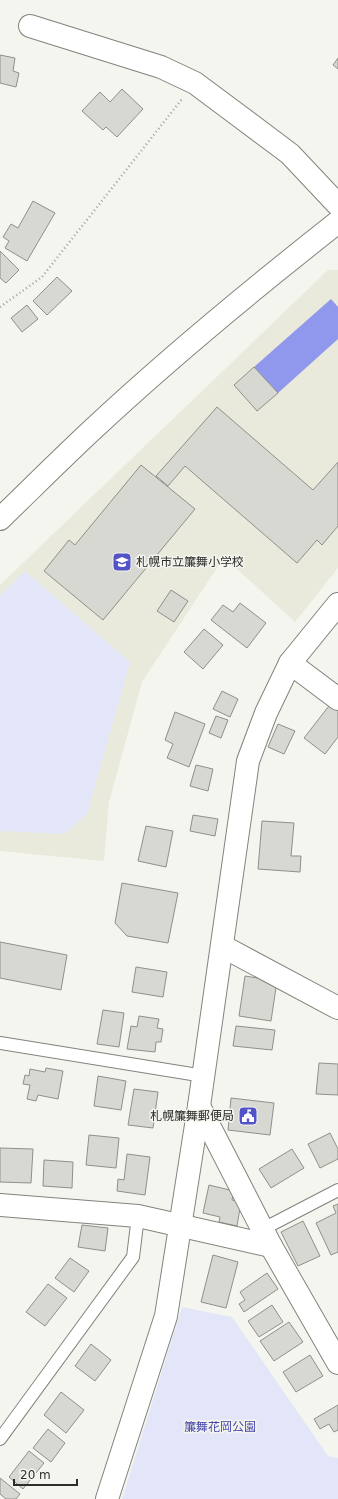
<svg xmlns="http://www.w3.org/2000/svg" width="338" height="1499" font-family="'DejaVu Sans','Noto Sans JP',sans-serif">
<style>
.built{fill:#e9eadc}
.green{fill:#e3e6f8}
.water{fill:#8f98ec}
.building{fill:#d7d8d1;stroke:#8f9089}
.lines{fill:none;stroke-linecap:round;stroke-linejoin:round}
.service-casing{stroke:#82837d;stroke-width:14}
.minor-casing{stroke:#82837d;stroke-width:24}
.tertiary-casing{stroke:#82837d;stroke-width:24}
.path{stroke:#a1a29d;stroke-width:2.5;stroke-dasharray:1 3;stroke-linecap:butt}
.service{stroke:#fff;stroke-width:12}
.minor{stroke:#fff;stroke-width:22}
.tertiary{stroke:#fff;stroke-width:22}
.labels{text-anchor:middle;stroke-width:3;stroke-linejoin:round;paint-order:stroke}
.poi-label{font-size:12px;fill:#2c2c2a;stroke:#f4f5ee;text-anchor:start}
.park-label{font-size:12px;fill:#4749ab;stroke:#f4f5ee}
</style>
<rect width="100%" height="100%" fill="#f4f5ee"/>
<path class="built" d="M328,270H338V568L295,622L224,557L142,682L109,802L104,861L0,851V585Z"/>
<g class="green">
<path d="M25,571L130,662L87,814L64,834L0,831V596Z"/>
<path d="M182,1307L232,1317L328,1456L338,1458V1499H122Z"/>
</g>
<path class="water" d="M331,299L338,307V339L278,393L254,367Z"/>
<g class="building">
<path d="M0,55L15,58L13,71L19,73L16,87L0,83Z"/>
<path d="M338,58V69L333,65Z"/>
<path d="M122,89L143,109L117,137L106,127L103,130L82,111L100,92L110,102Z"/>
<path d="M33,201L55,213L27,261L5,248L9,241L3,237L11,224L18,228Z"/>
<path d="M0,251L19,270L6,283L0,278Z"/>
<path d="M57,277L72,291L47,315L33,301Z"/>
<path d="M27,305L38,319L22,332L11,318Z"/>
<path d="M254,367L278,393L257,411L234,385Z"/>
<path d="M217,407L313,490L338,462V526L322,545L317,540L297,563L185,466L168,486L156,476Z"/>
<path d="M141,465L195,509L103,620L44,571L69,540L75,545Z"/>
<path d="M171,590L188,601L174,622L157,611Z"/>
<path d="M240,603L266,623L247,648L211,620L223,605L233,612Z"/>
<path d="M204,629L223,645L203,669L184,652Z"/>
<path d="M222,691L238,699L230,717L213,709Z"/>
<path d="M332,702L338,706V737L325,754L304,738Z"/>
<path d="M175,712L205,724L189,767L167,758L173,744L165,740Z"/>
<path d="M216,716L228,720L221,738L209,733Z"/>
<path d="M278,724L295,731L284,754L268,747Z"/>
<path d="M196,765L213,769L208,791L190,786Z"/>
<path d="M193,815L218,819L215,836L190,831Z"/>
<path d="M262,821L294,823L291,856H301L300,872L258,869Z"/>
<path d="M146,826L173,831L166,867L138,861Z"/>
<path d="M122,883L178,893L168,943L127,936L115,923Z"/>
<path d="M0,942L67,955L61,990L0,978Z"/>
<path d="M136,967L167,972L163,997L132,992Z"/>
<path d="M245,976L277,981L271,1021L239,1016Z"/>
<path d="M103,1010L124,1013L119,1047L97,1044Z"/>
<path d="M139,1016L159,1019L157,1028L163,1029L161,1042H156L155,1052L127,1049L131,1026L137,1027Z"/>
<path d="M236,1026L275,1030L272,1050L233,1046Z"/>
<path d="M319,1063L338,1064V1095L316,1094Z"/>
<path d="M46,1068L63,1071L58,1099L38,1095L36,1101L27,1099L30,1085L23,1084L25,1075L29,1076L30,1069L45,1072Z"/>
<path d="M98,1076L126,1081L121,1110L94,1106Z"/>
<path d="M134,1089L158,1092L153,1128L128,1125Z"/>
<path d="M231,1098L274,1103L270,1135L228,1130Z"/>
<path d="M330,1133L338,1149V1159L320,1168L308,1144Z"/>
<path d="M89,1135L119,1138L116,1168L86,1165Z"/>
<path d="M0,1148L33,1149L31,1183L0,1182Z"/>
<path d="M292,1149L304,1168L271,1188L259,1169Z"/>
<path d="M127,1154L150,1157L145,1195L117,1191L118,1179L124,1180Z"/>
<path d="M44,1160L73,1162L72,1188L43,1186Z"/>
<path d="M209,1185L234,1191L232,1200L241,1202L237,1226L219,1222L220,1217L203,1213Z"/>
<path d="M338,1204V1252L331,1255L316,1223L336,1213L333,1206Z"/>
<path d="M303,1221L320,1256L298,1266L281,1232Z"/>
<path d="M82,1225L108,1228L105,1251L78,1247Z"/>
<path d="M213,1255L238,1262L226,1308L201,1302Z"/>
<path d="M70,1258L89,1271L74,1292L55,1278Z"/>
<path d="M267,1273L278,1289L244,1312L239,1304L245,1300L240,1292Z"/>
<path d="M48,1284L67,1298L45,1326L26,1312Z"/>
<path d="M272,1305L283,1322L259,1337L248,1321Z"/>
<path d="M289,1322L303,1342L274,1361L260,1341Z"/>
<path d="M91,1344L111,1360L95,1381L75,1366Z"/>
<path d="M310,1355L323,1376L296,1392L283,1372Z"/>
<path d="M61,1392L84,1410L66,1433L44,1415Z"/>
<path d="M338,1405V1430L334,1432L329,1424L320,1429L314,1419Z"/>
<path d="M48,1429L65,1443L51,1462L33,1448Z"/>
<path d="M29,1451L44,1463L23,1489L9,1477Z"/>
<path d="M0,1478L20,1494L16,1499H6L0,1494Z"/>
</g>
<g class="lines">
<g class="service-casing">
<g id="service">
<path d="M0,1043L204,1076"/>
<path d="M263,1229L338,1190"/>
<path d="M0,1439L133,1257L138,1216"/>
</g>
</g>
<g class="minor-casing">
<g id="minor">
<path d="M30,26L161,67L195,83L290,154L338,205"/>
<path d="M290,663L338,699"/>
<path d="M222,946L338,1008"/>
<path d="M199,1106L271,1246L338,1363"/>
<path d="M0,1205L138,1216L271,1246"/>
<path d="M107,1499L166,1316L199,1106L248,761L266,713L290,663L338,604"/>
</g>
</g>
<g class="tertiary-casing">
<path id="tertiary" d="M0,519C30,490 60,460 91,431C170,357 254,288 338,222"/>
</g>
<path class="path" d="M0,307L42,277L182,99"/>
<use href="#service" class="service"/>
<use href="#minor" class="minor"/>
<use href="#tertiary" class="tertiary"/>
</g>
<defs>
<g id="school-square" transform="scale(1)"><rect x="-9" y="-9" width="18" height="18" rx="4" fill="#5353c9" stroke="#f4f5ee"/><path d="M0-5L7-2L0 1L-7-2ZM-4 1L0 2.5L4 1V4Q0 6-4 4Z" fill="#fff"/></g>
<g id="civic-square" transform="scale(1)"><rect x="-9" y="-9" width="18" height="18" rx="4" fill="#5353c9" stroke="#f4f5ee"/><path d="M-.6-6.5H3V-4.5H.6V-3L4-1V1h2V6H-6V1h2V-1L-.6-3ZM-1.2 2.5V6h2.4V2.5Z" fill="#fff"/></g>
</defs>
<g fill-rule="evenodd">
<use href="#school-square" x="122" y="562"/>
<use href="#civic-square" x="248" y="1116"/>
</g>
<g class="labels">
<g class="poi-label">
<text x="136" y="566">札幌市立簾舞小学校</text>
<text x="234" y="1120" text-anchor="end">札幌簾舞郵便局</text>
</g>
<g class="park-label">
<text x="220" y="1431">簾舞花岡公園</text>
</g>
</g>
<path d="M14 1479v6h63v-6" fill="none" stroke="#2c2c2a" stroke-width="2"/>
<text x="20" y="1479" font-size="12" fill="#2c2c2a" stroke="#f4f5ee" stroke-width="3" paint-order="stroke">20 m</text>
</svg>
